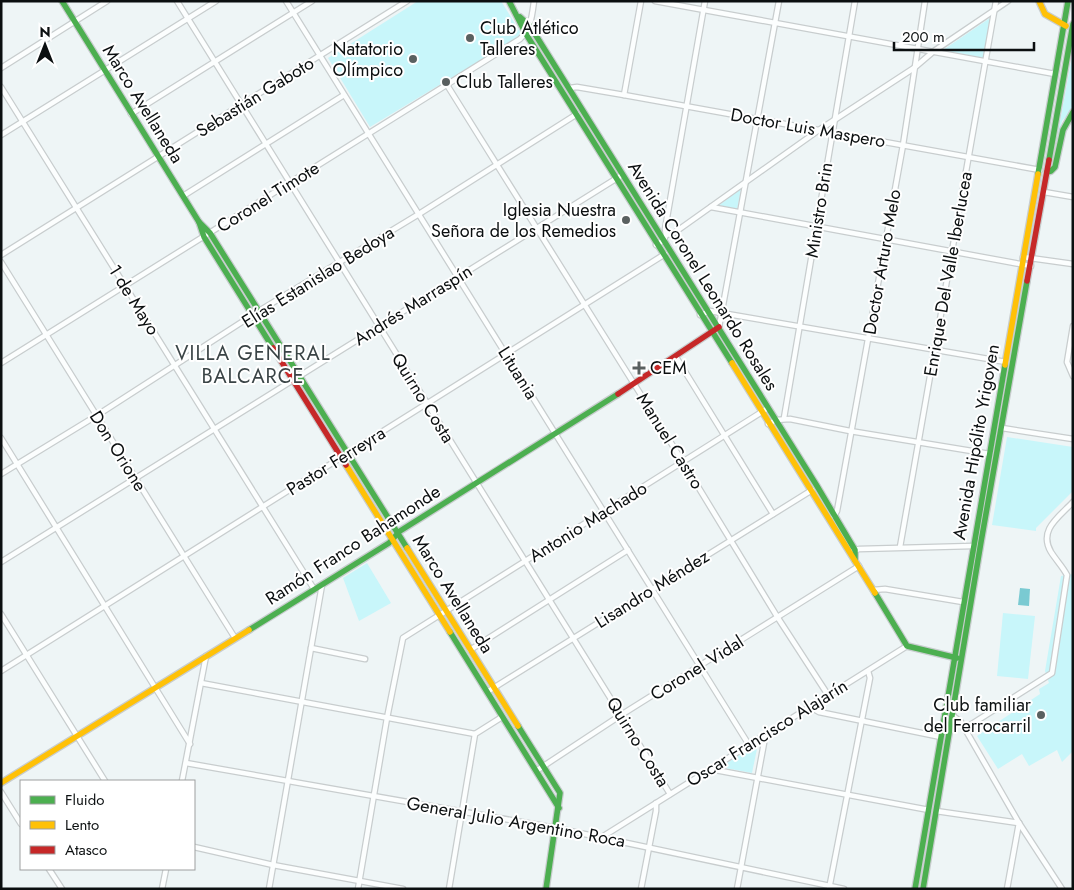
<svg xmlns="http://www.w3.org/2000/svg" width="1074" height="890" font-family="Jost,sans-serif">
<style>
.green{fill:#c8f6fa}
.water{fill:#7acad2}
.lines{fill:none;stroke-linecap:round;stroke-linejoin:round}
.street-casing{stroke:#c8cdce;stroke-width:7}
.fast-casing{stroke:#c8cdce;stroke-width:8}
.slow-casing{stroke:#c8cdce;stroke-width:8}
.jam-casing{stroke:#c8cdce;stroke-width:8}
.street{stroke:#fcfefe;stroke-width:4.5}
.fast{stroke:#4caf50;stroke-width:5.5}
.slow{stroke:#ffc107;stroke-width:5.5}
.jam{stroke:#c62828;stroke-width:5.5}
.poi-dot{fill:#5a6060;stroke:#fff;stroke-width:2}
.labels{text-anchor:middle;stroke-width:4;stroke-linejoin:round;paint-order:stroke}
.poi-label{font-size:18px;fill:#0b0f10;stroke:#fff;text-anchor:start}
.street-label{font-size:18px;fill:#0b0f10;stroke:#fff}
.quarter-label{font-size:20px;letter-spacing:1px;fill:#3a4446;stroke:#fff}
</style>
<rect width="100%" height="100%" fill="#eef5f6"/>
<g class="green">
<path d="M418,1H501L522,35L370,127L328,58Z"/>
<path d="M990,18L983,58L943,50Z"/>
<path d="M1073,51V109L1062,121L1055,148Z"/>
<path d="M741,189L737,210L718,206Z"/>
<path d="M1007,437L1073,447V491L1036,528V531L992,525Z"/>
<path d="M367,563L391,603L359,621L343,578Z"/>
<path d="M1073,574V751L1062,762L1057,750L1029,766L1022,754L998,769L977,736L1040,694L1039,689L1049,683L1045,671L1061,576Z"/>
<path d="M1003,613L1035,616L1028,679L997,676Z"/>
<path d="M758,744L752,773L720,767Z"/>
</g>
<path class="water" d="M1020,588L1030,589L1029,606L1018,605Z"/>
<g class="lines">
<g class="street-casing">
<g id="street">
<path d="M177,1L670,794"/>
<path d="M286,1L749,745"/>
<path d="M655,1L1055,74"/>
<path d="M1,68L107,1"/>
<path d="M447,85L683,462L778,618L828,695"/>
<path d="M1,87L314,589"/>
<path d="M569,88L577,87L624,95L1040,170"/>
<path d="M624,95L641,1"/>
<path d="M131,114L312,1"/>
<path d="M1,135L216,1"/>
<path d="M1044,192L1073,197"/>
<path d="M183,196L344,95"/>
<path d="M711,207L1031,266"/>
<path d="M666,235L665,229L705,1"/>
<path d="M656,245L664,240L666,235L674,233L819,130L914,68L934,51L1008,1"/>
<path d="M1,255L407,1"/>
<path d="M1023,257L1073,264"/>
<path d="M1,262L235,638"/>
<path d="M700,315L710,311L1006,362"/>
<path d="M1073,326L1067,362L1073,376"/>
<path d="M719,327L779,1"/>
<path d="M676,357L773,514"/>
<path d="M1,363L520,39C531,29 532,16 534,1"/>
<path d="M784,418L855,1"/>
<path d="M768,424L776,420L790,419L850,431L990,454"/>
<path d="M1002,428L1073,439"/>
<path d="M1,438L190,744"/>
<path d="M1,474L96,416L259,311L419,214L577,114"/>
<path d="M834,516L837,511L903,145L925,1"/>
<path d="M900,547L996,1"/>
<path d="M853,551L859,549L973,546"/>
<path d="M1,562L622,175"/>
<path d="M873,590L885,589L963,602"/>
<path d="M1,614L105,781"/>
<path d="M311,648L365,659"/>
<path d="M470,650L628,550"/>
<path d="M1,671L665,254"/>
<path d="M201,683L475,734"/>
<path d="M487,692L812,490"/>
<path d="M810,707L819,712L941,737"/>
<path d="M952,715L961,722L1019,823L1062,889"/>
<path d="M964,729L1052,673L1067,575C1063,567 1056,560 1051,552C1038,530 1059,517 1073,502"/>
<path d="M186,763L556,828L844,889"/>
<path d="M710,769L929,810"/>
<path d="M536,771L621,715L859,566"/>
<path d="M182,781L206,656"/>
<path d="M1,792L21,824"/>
<path d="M936,811L1019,823"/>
<path d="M602,837L907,646"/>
<path d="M194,847L273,865L403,889"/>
<path d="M49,869L62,889"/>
<path d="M162,889L166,869"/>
<path d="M269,889L322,585"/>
<path d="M358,889L387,718L403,638L768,408"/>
<path d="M449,889L475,734L502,717"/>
<path d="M641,889L656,811V803"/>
<path d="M737,889L764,743L763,736"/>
<path d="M829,889L870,678L868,671"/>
<path d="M1007,889L1019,823"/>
</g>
</g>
<g class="fast-casing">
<g id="fast">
<path d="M62,1L199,222L204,237L273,348"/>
<path d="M509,1L526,34L732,363"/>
<path d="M520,17L530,26L817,486L855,550V560"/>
<path d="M1049,160L1073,24"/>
<path d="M1047,172L1051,171L1055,167L1063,130L1073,112"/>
<path d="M1038,174L1068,1"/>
<path d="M199,222L210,233L407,548"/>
<path d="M875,593L907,646L957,658"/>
<path d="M249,630L389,543L400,531L618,394"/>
<path d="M450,632L559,808"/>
<path d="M518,726L560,793L546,889"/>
<path d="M915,889L1005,365"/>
<path d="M923,889L981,542L1027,281"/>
</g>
</g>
<g class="slow-casing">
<g id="slow">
<path d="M1039,1L1045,14L1066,26"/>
<path d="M732,363L875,593"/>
<path d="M1005,365L1038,174"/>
<path d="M346,465L450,632"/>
<path d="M407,548L518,726"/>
<path d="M1,783L249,630"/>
</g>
</g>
<g class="jam-casing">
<g id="jam">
<path d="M1027,281L1049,160"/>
<path d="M273,348L346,465"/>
<path d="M618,394L719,327"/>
</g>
</g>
<use href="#street" class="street"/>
<use href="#fast" class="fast"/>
<use href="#slow" class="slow"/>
<use href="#jam" class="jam"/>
</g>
<g class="poi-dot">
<circle cx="470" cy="38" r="5"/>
<circle cx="413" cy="59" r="5"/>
<circle cx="446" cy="82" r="5"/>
<circle cx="626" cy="220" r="5"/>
<path d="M636.5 360.5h5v5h5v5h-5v5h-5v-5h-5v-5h5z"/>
<circle cx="1041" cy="715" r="5"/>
</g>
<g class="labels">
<g class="poi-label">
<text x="480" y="34">Club Atlético<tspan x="480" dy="21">Talleres</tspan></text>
<text x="403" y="55" text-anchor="end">Natatorio<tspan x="403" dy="21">Olímpico</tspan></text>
<text x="456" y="88">Club Talleres</text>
<text x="616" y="216" text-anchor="end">Iglesia Nuestra<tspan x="616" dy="21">Señora de los Remedios</tspan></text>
<text x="650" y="374">CEM</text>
<text x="1031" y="711" text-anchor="end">Club familiar<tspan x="1031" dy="21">del Ferrocarril</tspan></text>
</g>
<g class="street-label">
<text transform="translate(255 97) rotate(-32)" y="6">Sebastián Gaboto</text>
<text transform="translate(143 104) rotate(58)" y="6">Marco Avellaneda</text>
<text transform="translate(808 128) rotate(10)" y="6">Doctor Luis Maspero</text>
<text transform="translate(268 197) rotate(-32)" y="6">Coronel Timote</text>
<text transform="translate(819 210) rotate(-81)" y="6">Ministro Brin</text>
<text transform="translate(882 262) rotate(-80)" y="6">Doctor Arturo Melo</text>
<text transform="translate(948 274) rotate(-80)" y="6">Enrique Del Valle Iberlucea</text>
<text transform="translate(703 276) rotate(58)" y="6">Avenida Coronel Leonardo Rosales</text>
<text transform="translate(318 277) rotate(-32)" y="6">Elías Estanislao Bedoya</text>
<text transform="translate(134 300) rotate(58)" y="6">1 de Mayo</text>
<text transform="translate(413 305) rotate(-32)" y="6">Andrés Marraspín</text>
<text transform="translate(518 373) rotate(58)" y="6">Lituania</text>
<text transform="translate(423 398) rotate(58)" y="6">Quirno Costa</text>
<text transform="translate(670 441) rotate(58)" y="6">Manuel Castro</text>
<text transform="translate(976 442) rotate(-80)" y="6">Avenida Hipólito Yrigoyen</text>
<text transform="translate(118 451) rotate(58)" y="6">Don Orione</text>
<text transform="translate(336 461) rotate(-32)" y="6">Pastor Ferreyra</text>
<text transform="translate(588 522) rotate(-32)" y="6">Antonio Machado</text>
<text transform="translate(353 545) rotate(-33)" y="6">Ramón Franco Bahamonde</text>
<text transform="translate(652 589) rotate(-32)" y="6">Lisandro Méndez</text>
<text transform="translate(453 594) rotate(58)" y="6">Marco Avellaneda</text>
<text transform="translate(697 668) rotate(-32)" y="6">Coronel Vidal</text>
<text transform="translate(767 733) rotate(-32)" y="6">Oscar Francisco Alajarín</text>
<text transform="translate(638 742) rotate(58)" y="6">Quirno Costa</text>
<text transform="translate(516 822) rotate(10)" y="6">General Julio Argentino Roca</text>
</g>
<g class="quarter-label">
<text x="253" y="360">VILLA GENERAL<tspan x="253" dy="23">BALCARCE</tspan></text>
</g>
</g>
<rect width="1074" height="890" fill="none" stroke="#0b0f10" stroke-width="5"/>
<rect x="20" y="780" width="175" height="90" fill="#ffffff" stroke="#9d9f9f"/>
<rect x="30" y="796" width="25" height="8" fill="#4caf50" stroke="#9d9f9f"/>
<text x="65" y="805" font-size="15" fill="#0b0f10">Fluido</text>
<rect x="30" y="821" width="25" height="8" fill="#ffc107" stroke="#9d9f9f"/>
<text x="65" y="830" font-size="15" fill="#0b0f10">Lento</text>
<rect x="30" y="846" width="25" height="8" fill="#c62828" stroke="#9d9f9f"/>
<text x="65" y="855" font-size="15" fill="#0b0f10">Atasco</text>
<g transform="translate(45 45)" stroke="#ffffff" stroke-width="4" paint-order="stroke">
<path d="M0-4L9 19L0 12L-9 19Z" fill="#0b0f10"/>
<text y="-8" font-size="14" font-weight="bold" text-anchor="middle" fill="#0b0f10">N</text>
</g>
<path d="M894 42v8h140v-8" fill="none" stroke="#0b0f10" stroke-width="2.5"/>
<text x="902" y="42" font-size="15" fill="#0b0f10" stroke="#ffffff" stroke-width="4" paint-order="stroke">200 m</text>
</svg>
